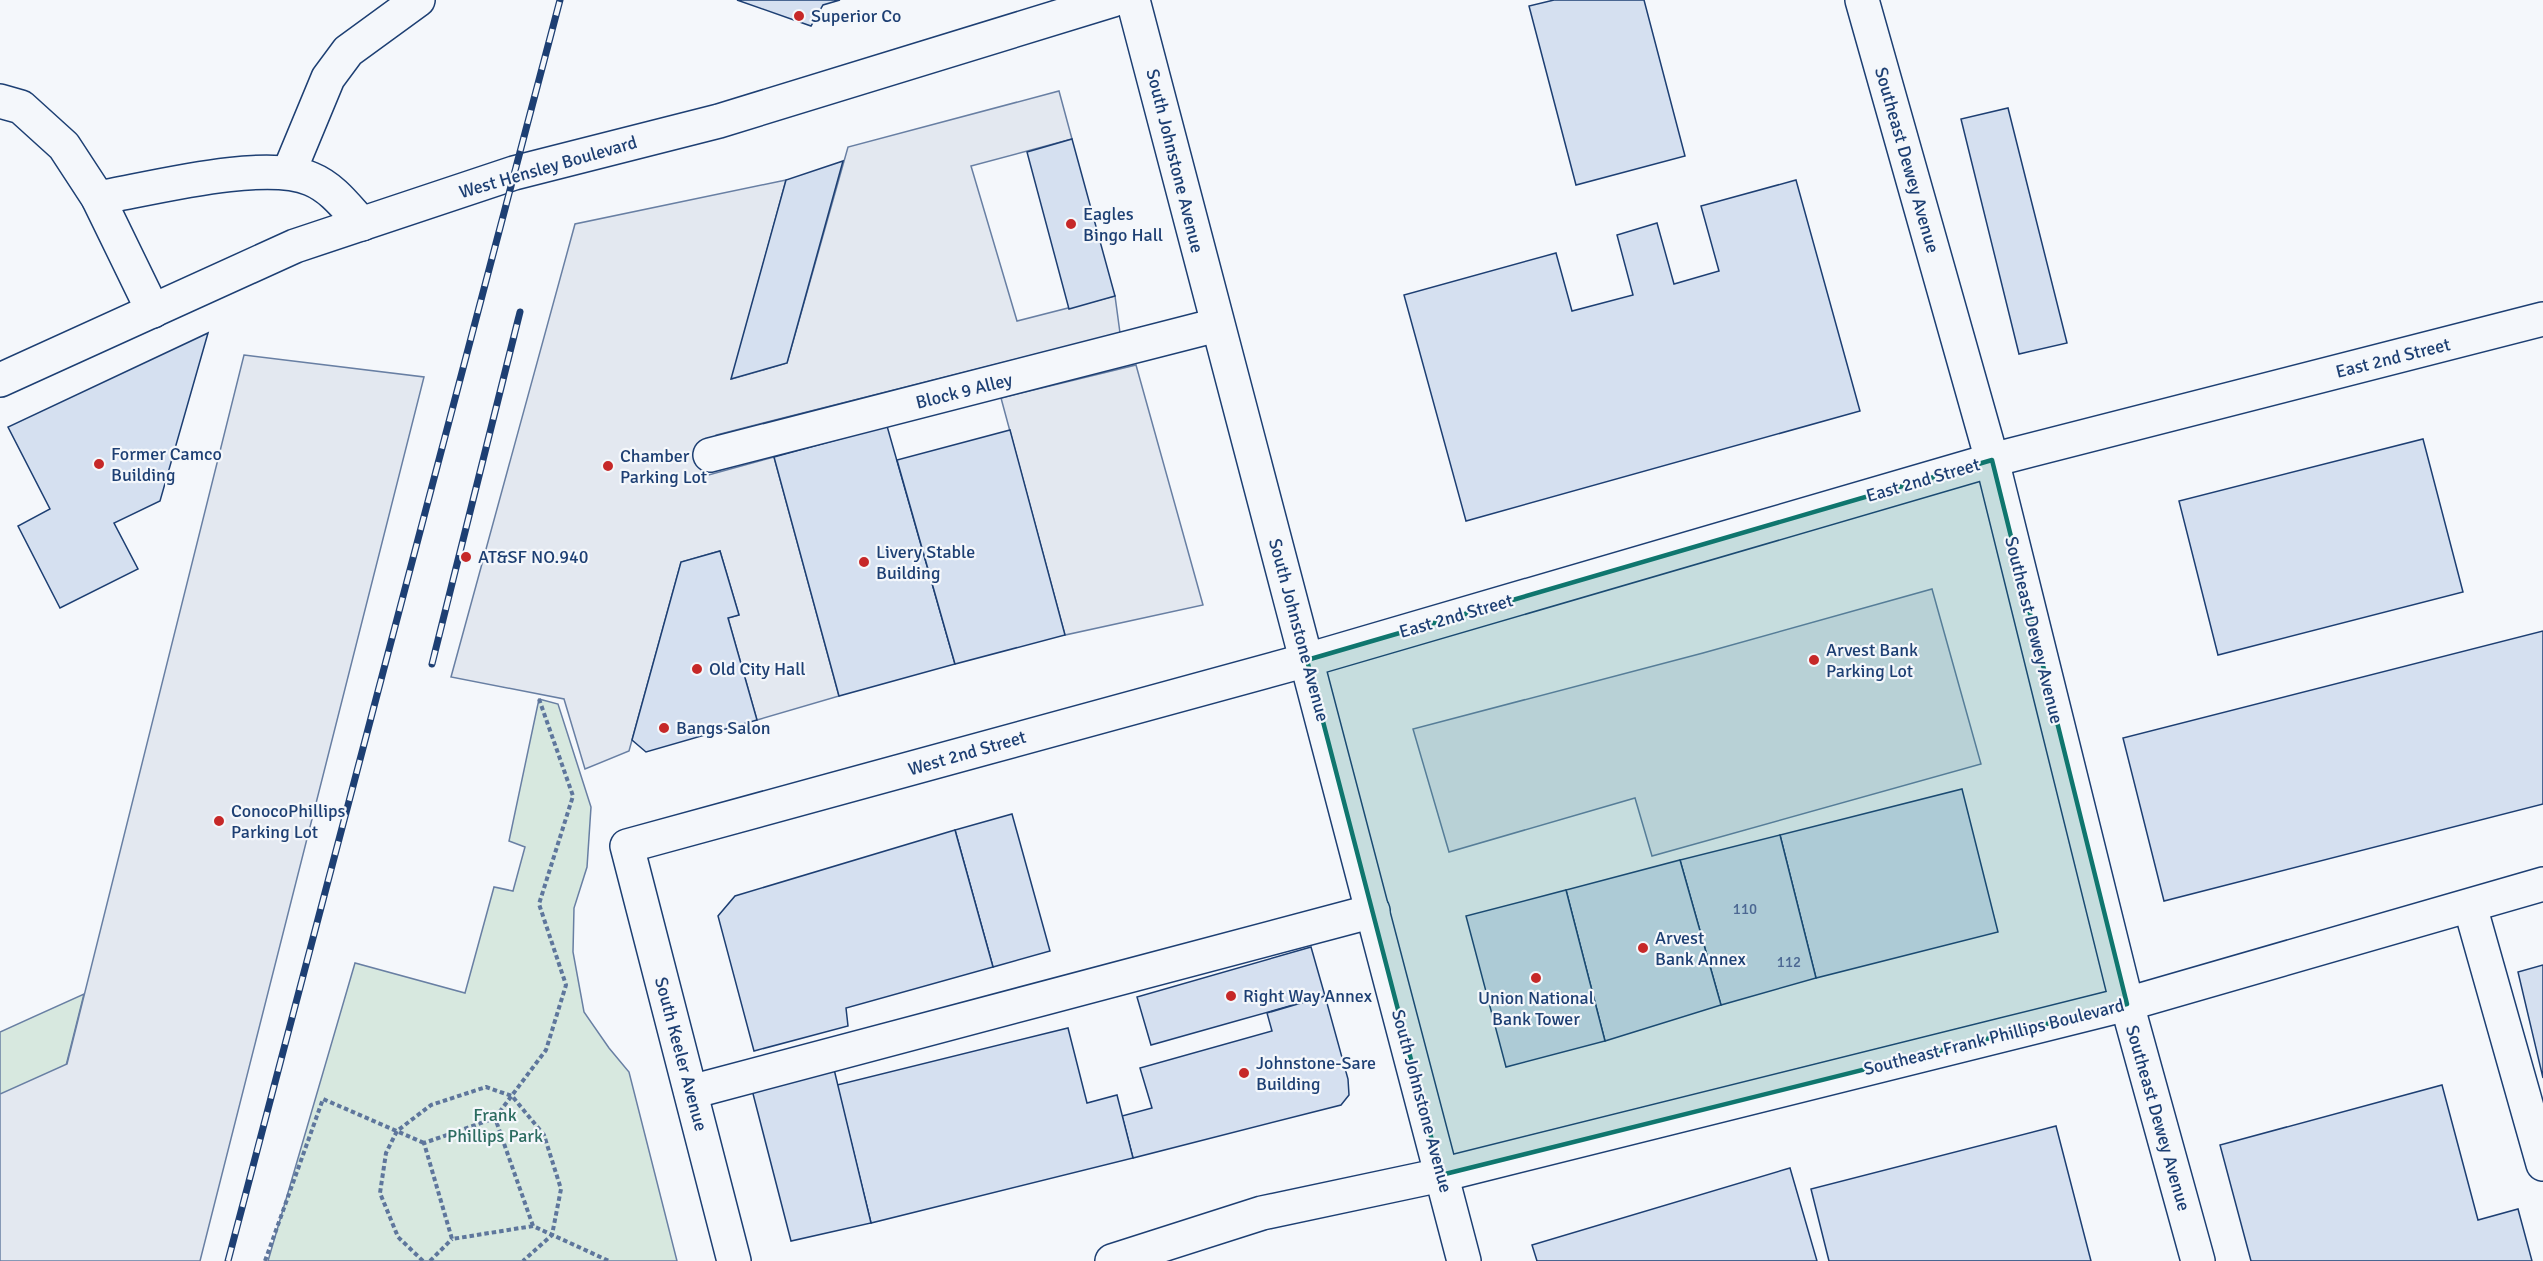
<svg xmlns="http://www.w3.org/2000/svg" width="2543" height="1261" font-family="Signika,sans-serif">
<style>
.green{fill:#d7e8df;stroke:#687fa3;stroke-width:1.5}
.parking{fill:#e3e8f0;stroke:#687fa3;stroke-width:1.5}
.building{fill:#d5e0f0;stroke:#1d3f73;stroke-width:1.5}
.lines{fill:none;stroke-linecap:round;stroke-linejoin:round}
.minor-casing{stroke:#1d3f73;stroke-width:36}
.major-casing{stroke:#1d3f73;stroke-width:36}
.path{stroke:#5e769c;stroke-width:4;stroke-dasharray:4.5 3;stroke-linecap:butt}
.minor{stroke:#f4f7fb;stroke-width:33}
.major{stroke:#f4f7fb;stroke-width:33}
.rail-casing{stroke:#1d3f73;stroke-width:7}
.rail{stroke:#f4f7fb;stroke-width:4.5;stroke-dasharray:14;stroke-linecap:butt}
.marked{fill:#0f766e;fill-opacity:0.2;stroke:#0f766e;stroke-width:4.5;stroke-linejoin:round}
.poi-dot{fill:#c62828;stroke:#f4f7fb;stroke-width:2}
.labels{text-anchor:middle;stroke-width:4.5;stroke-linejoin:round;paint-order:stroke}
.number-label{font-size:15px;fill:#4b6792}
.poi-label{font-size:18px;fill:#1d3f73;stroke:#f4f7fb;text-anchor:start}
.street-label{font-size:18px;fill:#1d3f73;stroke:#f4f7fb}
.park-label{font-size:18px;fill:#2c6c60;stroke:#f4f7fb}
</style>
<rect width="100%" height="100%" fill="#f4f7fb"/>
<g class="green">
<path d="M539,699L558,704L591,807L587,867L574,908L573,952L584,1012L609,1048L629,1072L677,1261H268L355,963L465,993L494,887L513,891L525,847L509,841Z"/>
<path d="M84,994L17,1261H0V1032Z"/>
</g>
<g class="parking">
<path d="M1059,91L1072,139L971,166L1017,321L1115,296L1120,333L716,435L705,476L774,457L839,696L757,720L728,618L739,615L720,551L681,562L629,751L585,769L564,699L451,677L575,224L786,180L732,379L787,363L848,147Z"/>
<path d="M244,355L424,377L200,1261H0V1094L67,1064Z"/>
<path d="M1136,365L1203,605L1065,635L1001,398Z"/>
<path d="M1932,589L1981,764L1652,856L1635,798L1449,852L1413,729L1703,653Z"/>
</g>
<g class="building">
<path d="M737,0H840L823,5L811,26Z"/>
<path d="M1554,0H1644L1685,156L1576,185L1529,6Z"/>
<path d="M2008,108L2067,343L2019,354L1961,119Z"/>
<path d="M1072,139L1115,296L1069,309L1027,152Z"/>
<path d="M843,161L787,363L731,379L786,180Z"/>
<path d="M1796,180L1860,411L1466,521L1404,295L1556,253L1572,311L1633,295L1617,235L1657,223L1674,284L1719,271L1701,206Z"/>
<path d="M208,333L160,501L114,523L138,569L60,608L18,526L50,509L8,427Z"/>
<path d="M887,426L955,664L839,696L774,457Z"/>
<path d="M1010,430L1065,635L955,664L897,460Z"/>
<path d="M2423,439L2463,592L2218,655L2179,501Z"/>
<path d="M720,551L739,615L728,618L757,720L646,752L632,740L681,562Z"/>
<path d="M2543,631V804L2164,901L2123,738Z"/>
<path d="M1962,789L1998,932L1816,978L1780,835Z"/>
<path d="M1012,814L1050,951L993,967L955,830Z"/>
<path d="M955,830L993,967L846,1008L848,1026L754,1051L718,916L735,896Z"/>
<path d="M1780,835L1816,978L1721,1005L1680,860Z"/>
<path d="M1680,860L1721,1005L1605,1041L1566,890Z"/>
<path d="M1566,890L1605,1041L1506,1067L1466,916Z"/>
<path d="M1311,947L1325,996L1151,1045L1137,997Z"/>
<path d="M2543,965V1078L2518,972Z"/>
<path d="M1325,996L1348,1079L1349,1095L1341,1105L1133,1158L1122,1116L1152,1108L1140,1068L1272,1031L1267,1013Z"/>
<path d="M1068,1028L1087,1103L1117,1095L1133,1158L871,1223L837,1085Z"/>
<path d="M833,1065L871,1223L791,1241L751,1086Z"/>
<path d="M2442,1085L2478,1220L2518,1209L2532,1261H2251L2220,1145Z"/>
<path d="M2056,1126L2091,1261H1829L1811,1189Z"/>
<path d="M1790,1168L1817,1261H1537L1532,1245Z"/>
</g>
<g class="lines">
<g class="minor-casing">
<g id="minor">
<path d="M1133,0L1464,1261"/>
<path d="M1862,0L1992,460L2127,1004L2198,1261"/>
<path d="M0,101L21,107L64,146L98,198L153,311"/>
<path d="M289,172L328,78L348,51L418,0"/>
<path d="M98,198C150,189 264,159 311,179C333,188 347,208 362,224"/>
<path d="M710,455L1217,325"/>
<path d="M2470,906L2543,1164"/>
<path d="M691,1092L1373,911"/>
<path d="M734,1261L627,846L1307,660L1992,460L2543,319"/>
<path d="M1112,1261L1262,1213L1441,1175L2127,1004L2543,884"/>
</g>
</g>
<g class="major-casing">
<path id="major" d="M0,380L295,246L514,173L719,121L1113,0"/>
</g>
<g class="path">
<path d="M495,1118L546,1050L566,985L539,904L573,796L539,699"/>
<path d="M533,1226L495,1118L424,1143L452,1239L533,1226L609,1261"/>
<path d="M265,1261L323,1099L424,1143"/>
<path d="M423,1261L398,1237L380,1193L386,1153L397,1131L431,1105L486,1087L512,1096L544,1135L561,1189L552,1235L523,1261"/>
<path d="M430,1261L452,1239"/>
</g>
<use href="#minor" class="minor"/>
<use href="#major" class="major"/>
<g class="rail-casing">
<g id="rail">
<path d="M432,664L520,312"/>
<path d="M228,1261L560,0"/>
</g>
</g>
<use href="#rail" class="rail"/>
</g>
<path class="marked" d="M1992,460L2127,1004L1441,1175L1307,660Z"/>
<g class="poi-dot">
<circle cx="799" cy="16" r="6"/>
<circle cx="1071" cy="224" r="6"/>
<circle cx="99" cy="464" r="6"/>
<circle cx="608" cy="466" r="6"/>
<circle cx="466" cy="557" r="6"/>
<circle cx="864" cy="562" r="6"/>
<circle cx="1814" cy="660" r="6"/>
<circle cx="697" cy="669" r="6"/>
<circle cx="664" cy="728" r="6"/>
<circle cx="219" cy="821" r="6"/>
<circle cx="1643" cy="948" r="6"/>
<circle cx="1536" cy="978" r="6"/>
<circle cx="1231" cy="996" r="6"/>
<circle cx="1244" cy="1073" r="6"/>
</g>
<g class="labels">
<g class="number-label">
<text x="1745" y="914">110</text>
<text x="1789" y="967">112</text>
</g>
<g class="poi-label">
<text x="811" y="22">Superior Co</text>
<text x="1083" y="220">Eagles<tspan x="1083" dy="21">Bingo Hall</tspan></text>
<text x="111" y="460">Former Camco<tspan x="111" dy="21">Building</tspan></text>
<text x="620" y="462">Chamber<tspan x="620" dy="21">Parking Lot</tspan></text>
<text x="876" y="558">Livery Stable<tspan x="876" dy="21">Building</tspan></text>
<text x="478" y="563">AT&amp;SF NO.940</text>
<text x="1826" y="656">Arvest Bank<tspan x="1826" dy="21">Parking Lot</tspan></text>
<text x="709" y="675">Old City Hall</text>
<text x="676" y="734">Bangs Salon</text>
<text x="231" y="817">ConocoPhillips<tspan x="231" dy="21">Parking Lot</tspan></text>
<text x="1655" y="944">Arvest<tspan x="1655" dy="21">Bank Annex</tspan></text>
<text x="1243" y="1002">Right Way Annex</text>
<text x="1536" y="1004" text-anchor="middle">Union National<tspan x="1536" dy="21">Bank Tower</tspan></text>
<text x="1256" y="1069">Johnstone-Sare<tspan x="1256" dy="21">Building</tspan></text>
</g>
<g class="street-label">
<text transform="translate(1907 160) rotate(74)" y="6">Southeast Dewey Avenue</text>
<text transform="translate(1175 161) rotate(76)" y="6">South Johnstone Avenue</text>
<text transform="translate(548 167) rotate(-16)" y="6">West Hensley Boulevard</text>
<text transform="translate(2393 358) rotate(-14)" y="6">East 2nd Street</text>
<text transform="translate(964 391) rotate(-14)" y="6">Block 9 Alley</text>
<text transform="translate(1923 480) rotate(-16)" y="6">East 2nd Street</text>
<text transform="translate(1456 616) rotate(-16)" y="6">East 2nd Street</text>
<text transform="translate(1299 630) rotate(75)" y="6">South Johnstone Avenue</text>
<text transform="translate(2034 630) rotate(76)" y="6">Southeast Dewey Avenue</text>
<text transform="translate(967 753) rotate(-16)" y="6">West 2nd Street</text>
<text transform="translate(1994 1037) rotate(-14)" y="6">Southeast Frank Phillips Boulevard</text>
<text transform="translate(681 1054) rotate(75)" y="6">South Keeler Avenue</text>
<text transform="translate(1422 1101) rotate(75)" y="6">South Johnstone Avenue</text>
<text transform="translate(2158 1118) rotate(74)" y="6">Southeast Dewey Avenue</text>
</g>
<g class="park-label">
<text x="495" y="1121">Frank<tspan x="495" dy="21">Phillips Park</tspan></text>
</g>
</g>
</svg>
